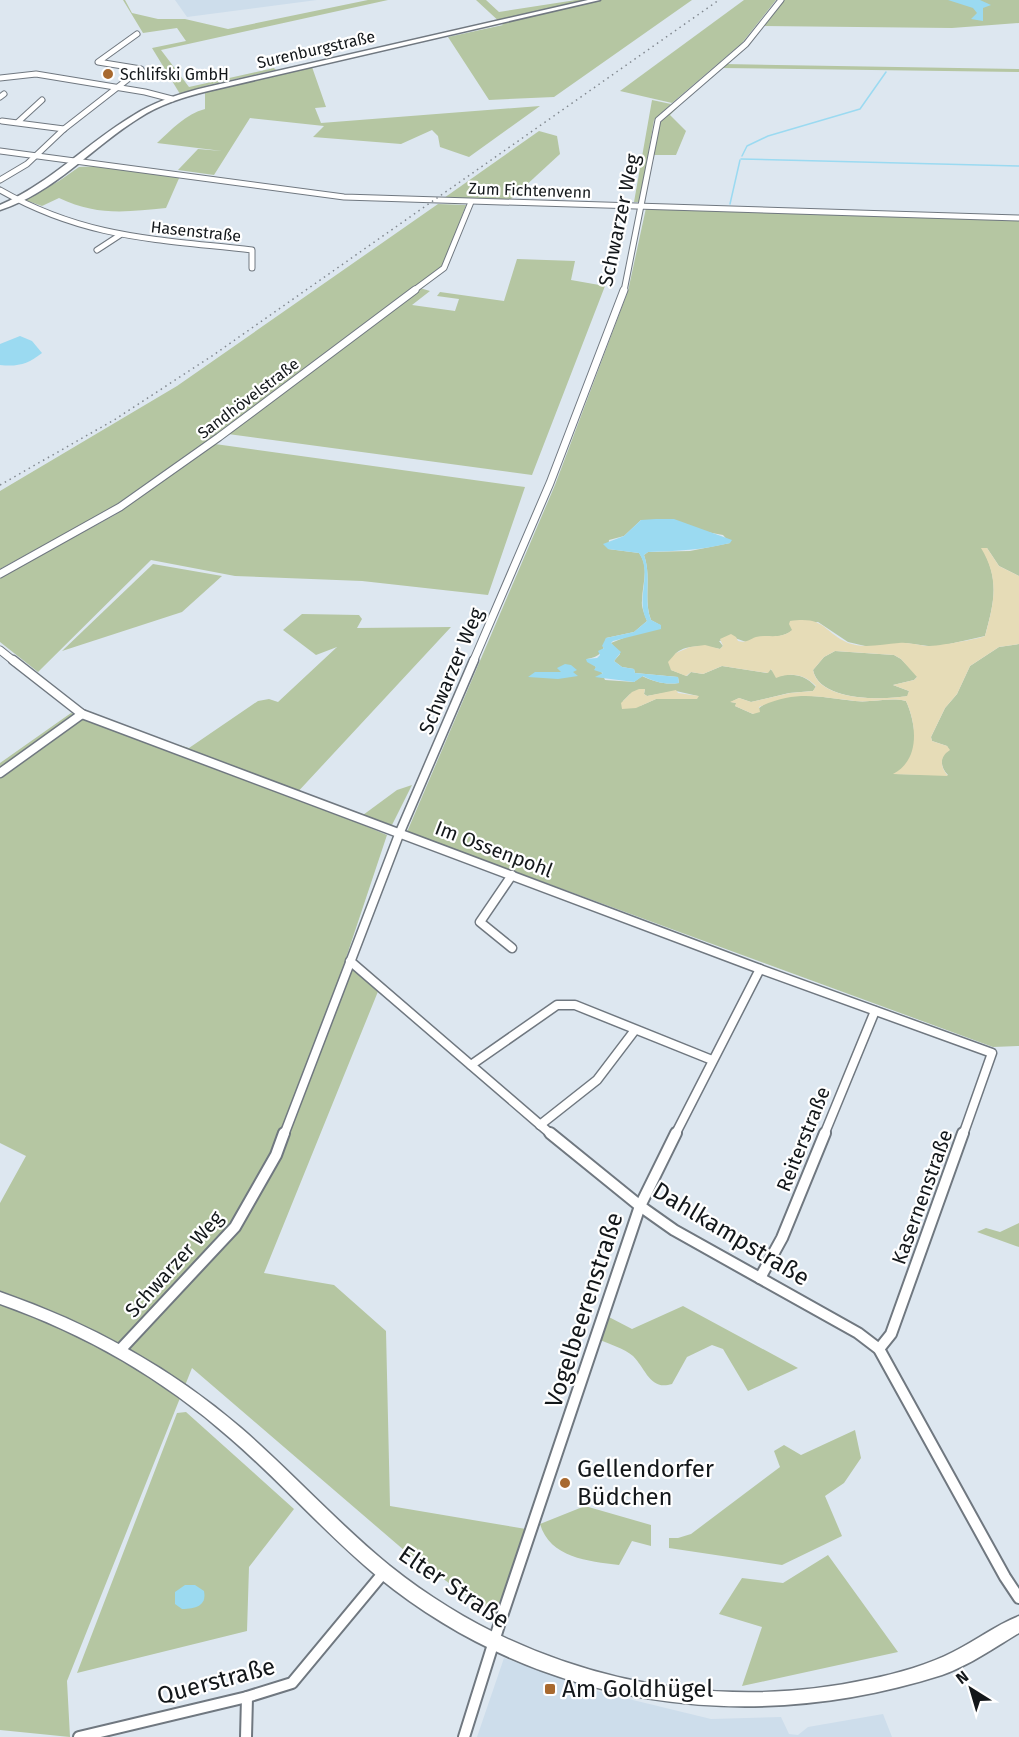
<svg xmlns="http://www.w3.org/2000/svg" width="1019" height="1737" font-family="'Fira Sans',sans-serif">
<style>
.built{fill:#cdddeb}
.green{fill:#b5c6a2;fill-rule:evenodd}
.sand{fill:#e6dcb7;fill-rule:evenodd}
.water{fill:#9bdaf1}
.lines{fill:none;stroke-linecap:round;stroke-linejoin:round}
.stream{stroke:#9bdaf1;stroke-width:1.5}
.street-far3-casing{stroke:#707880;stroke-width:7}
.street-far2-casing{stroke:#707880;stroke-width:9}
.street-far1-casing{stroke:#707880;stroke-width:11}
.street-casing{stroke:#707880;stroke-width:14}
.secondary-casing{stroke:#707880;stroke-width:3}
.street-far3{stroke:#fff;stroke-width:5}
.street-far2{stroke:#fff;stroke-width:7}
.street-far1{stroke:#fff;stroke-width:8}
.street{stroke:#fff;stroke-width:10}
.secondary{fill:#fff;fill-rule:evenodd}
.rail{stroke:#828990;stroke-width:1.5;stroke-dasharray:1.5 4;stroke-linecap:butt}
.poi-dot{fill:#a8692f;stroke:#fff;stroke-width:2}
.labels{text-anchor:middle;stroke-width:4.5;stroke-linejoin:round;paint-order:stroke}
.far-street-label{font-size:16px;fill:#13171a;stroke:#fff}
.far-poi-label{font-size:16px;fill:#13171a;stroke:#fff;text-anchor:start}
.street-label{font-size:20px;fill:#13171a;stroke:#fff}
.near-street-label{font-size:24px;fill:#13171a;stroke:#fff}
.near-poi-label{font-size:24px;fill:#13171a;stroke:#fff;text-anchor:start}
</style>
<rect width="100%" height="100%" fill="#dde7f0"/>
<g class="built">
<path d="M175,0H317L187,17Z"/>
<path d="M504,1658L600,1692L711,1719L781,1717L789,1734L798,1735L808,1727L883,1714L892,1737H477Z"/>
</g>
<g class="green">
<path d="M123,0H125L132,13L158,19H185L228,29L368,0H388L161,50L189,87L274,68L276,70L208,85L180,94L152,48L186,41L177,28L143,33Z"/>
<path d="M476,0H486L499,12L576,0H692L554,97L489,100L448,37L503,25Z"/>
<path d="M744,0H776L742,43L672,103L620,91Z"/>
<path d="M784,0H1019V23L952,28L763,26Z"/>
<path d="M724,64L1019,69V72L721,68Z"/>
<path d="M312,67L326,107L315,108L321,123L540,106L469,157L440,147L438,136L432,130L401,144L313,137L324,126L250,118L214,175L178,170L198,149L222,151L157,143C171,130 186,114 205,109V92Z"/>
<path d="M652,100L671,104L654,120L640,202H634Z"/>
<path d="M676,105L678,107L670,115L686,131L676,155H654L660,120Z"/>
<path d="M539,131L557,136L560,154L510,200L444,198Z"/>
<path d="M100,166L180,176L166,208C126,212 97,216 59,198L42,206L25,200L59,181L79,167Z"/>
<path d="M438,204L466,205L443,266L215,436L107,511L0,569V491L177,386Z"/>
<path d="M646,208L1019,220V576L999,566L987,548H982C1000,581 994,602 985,636L936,647L905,643L885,646H865L848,642L818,622L792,626L793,630C778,641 762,635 746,642L735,638L719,641L723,646L720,649C701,645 669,642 671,670L687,676L691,672L703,674L722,666L767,673L770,669L779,676C794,673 805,675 816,687L813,691L789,693L751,702L739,698L731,702L737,703L735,706L753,714C778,685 822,698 855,701C871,703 890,697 906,701C913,716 918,741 912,758C909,766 901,769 895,774L948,775C940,767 939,756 949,750L947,746L932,741L931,737L945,708L957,694L970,666L999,647L1019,644V1046L993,1047L407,832L555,485L628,291ZM641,520L723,535L730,543L690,551L648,552L644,555C652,577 643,599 651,620L660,625L661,628L631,635L611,643L620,654L614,661L622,667L634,669L635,673L678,677L679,683C665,685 655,682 642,676L634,682L605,680L601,671L595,669L596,667L587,659C600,657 604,651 606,638L634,632L647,621C645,615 641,607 642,601C642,584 650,568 639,553L608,549L609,540L624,536ZM645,689L644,694L647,696L676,691L698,696L696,699H656L640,706L623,701L630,694Z"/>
<path d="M517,259L575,261L571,280L605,286L532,475L228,434L420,288L430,291L412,305L455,311L459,299L437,296L440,292L504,301Z"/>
<path d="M215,444L525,487L488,595L362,581L235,576L151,560L38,672L0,642V577L115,515Z"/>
<path d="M153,564L222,576L182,612L62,651Z"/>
<path d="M302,614L359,615L362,619L357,628L451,627L294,796L387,835L345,961L379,989L264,1273L334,1285L386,1331L390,1506L526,1529L497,1618L405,1551L192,1368L67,1681L70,1737L0,1730V1203L26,1156L0,1143V763L71,713L189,748L258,701L269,699L278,702L337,647L316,655L283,630Z"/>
<path d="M835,651L894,655L901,659L918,676L914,680L893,685L909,691L908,696C884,700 820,702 813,670L824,657Z"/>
<path d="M412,785L392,825L363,815L397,790Z"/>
<path d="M1019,1223V1247L977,1232L986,1228L1000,1232Z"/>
<path d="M683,1306L798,1368L748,1391L723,1349L712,1345L687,1357L672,1384C650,1391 646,1369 633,1356C625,1349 609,1344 598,1339L605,1315L632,1329Z"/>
<path d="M186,1412L294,1509L249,1567L247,1631L77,1673L177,1413Z"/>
<path d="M855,1430L861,1458L844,1483L825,1496L842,1536L782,1565L669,1548V1538H678L691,1534L780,1467L774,1451L784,1445L801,1455Z"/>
<path d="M585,1506L651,1525V1546L632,1541L619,1565C588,1561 550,1558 540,1524Z"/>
<path d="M828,1555L898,1652L742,1686L762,1627L719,1614L742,1578L783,1583Z"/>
</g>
<g class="sand">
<path d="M981,548H987L999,566L1019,576V644L999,647L970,666L957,694L945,708L931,737L932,741L947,746L950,750C939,757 940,767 948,776L893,774C920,760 917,725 906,701C890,697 871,703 855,701C816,697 798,690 759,707L760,712L753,714L735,706L736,703L730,702L739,698L751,702L790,693L813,691L816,686C804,674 791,672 776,678L771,669L768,673L722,666L703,674L691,672L686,676L671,670L668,662L676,653L690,647L705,645L720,649L723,646L720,639L731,634L736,637L738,641C747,643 748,640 756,637C768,634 781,640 792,630L789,624L790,621C826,616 823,632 848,643C865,649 882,644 899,643C908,642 917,645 926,646C933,647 979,639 985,636C994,603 1000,579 981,548ZM835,651L894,655L901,659L917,677L914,680L893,685L909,691L907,696C884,700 819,702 813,670L824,657Z"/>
<path d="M639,689H645L644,694L647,696L676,690L678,693L699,696L697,699H656L636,708L622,709L621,703L632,692Z"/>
</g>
<g class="water">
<path d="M948,0H980L991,5L983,8V21L971,19L977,13L973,8Z"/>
<path d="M20,336L32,341L42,353C28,364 18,367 0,365V344Z"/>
<path d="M656,519H674L732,540L730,543C703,550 676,551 648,552L644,555C652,577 643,599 651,620L661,625V629L613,641L611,643L621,652L614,661L622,667L634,669L635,673L678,677L679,683C665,685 655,682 643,676L634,682L595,677L603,673L594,670L596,667L587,662L586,659L597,658L600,655L598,651L604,648L602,646L606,638L634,632L647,621C635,599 653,574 639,553L608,549L603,544L624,536L641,520Z"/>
<path d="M565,664L571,665L577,670L573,672L578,676L558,679L528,677L535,672H561L557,668Z"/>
<path d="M185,1585H195L204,1591C207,1606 195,1609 182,1609L175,1604V1592Z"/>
</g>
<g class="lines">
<g class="stream">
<path d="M742,156L747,146L768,136L860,109L886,72"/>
<path d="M741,159L1019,166"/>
<path d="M730,204L740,160"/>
</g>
<g class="street-far3-casing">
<g id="street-far3">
<path d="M0,78L36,74L145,92L172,99"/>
<path d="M0,97L4,94"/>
<path d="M2,121L64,129"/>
<path d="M18,122L42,100"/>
<path d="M0,151L344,197L1019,218"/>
<path d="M0,180L27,164L64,129L141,69L98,62L137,34"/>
<path d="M0,190C86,239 157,239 252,250V268"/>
<path d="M97,250L120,235"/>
<path d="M413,291L444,268L471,202"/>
<path d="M624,291L658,120L746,44L781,0"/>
</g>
</g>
<g class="street-far2-casing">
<g id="street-far2">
<path d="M0,574L120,507L219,437L415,290"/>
<path d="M0,650L15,662"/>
<path d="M473,662L550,483L624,290"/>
</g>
</g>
<g class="street-far1-casing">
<g id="street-far1">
<path d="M13,660L82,714L760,969L992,1053L963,1135"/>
<path d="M0,773L82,714"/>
<path d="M512,875L480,922L512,948"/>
<path d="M350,961L552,1135"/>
<path d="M471,1065L557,1005H575L712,1060"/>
<path d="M540,1125L597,1080L635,1030"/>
<path d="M284,1135L400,832L474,660"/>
<path d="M675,1135L760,969"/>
<path d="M824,1135L875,1011"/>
</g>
</g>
<g class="street-casing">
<g id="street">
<path d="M550,1133L640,1206L674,1230L858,1333L879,1349L1005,1577L1019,1598"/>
<path d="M760,1278L782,1238L825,1133"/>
<path d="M121,1349L235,1227L276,1155L284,1133"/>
<path d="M879,1349L891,1334L963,1133"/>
<path d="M79,1737L247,1697L292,1683L385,1571"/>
<path d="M246,1737L247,1697"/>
<path d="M464,1737L500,1622L640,1206L676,1133"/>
</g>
</g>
<g class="secondary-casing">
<g id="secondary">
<path d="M588,0H600L208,91C184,97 160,104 139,118C92,147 54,193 0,210V205C51,183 87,143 134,115C156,101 182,93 207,87Z"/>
<path d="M0,1292C89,1323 169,1366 241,1428C292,1472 337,1523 390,1566C525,1674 701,1716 870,1679C896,1674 930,1664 953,1652C975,1641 996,1625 1019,1616V1633C994,1648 970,1665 942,1675C747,1737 539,1708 378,1577C326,1534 281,1482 230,1438C162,1378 85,1334 0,1304Z"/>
</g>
</g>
<use href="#street-far3" class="street-far3"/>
<use href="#street-far2" class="street-far2"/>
<use href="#street-far1" class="street-far1"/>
<use href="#street" class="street"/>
<use href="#secondary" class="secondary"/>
<path class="rail" d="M0,485L114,420L212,356L719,0"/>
</g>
<g class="poi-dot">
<circle cx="108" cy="74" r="6"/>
<circle cx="565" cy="1483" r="6"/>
<rect x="544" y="1683" width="12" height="12" rx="3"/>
</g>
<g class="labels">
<g class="far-street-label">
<text transform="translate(316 49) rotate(-13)" y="6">Surenburgstraße</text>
<text transform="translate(530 190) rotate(2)" y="6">Zum Fichtenvenn</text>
<text transform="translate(196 231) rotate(6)" y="6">Hasenstraße</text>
<text transform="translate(248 398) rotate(-37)" y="6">Sandhövelstraße</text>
</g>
<g class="far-poi-label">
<text x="120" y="80">Schlifski GmbH</text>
</g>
<g class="street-label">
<text transform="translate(619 220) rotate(-78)" y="7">Schwarzer Weg</text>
<text transform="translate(451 671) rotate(-67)" y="7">Schwarzer Weg</text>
<text transform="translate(494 849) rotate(21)" y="7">Im Ossenpohl</text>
<text transform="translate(803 1139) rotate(-68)" y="7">Reiterstraße</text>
<text transform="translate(922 1197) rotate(-70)" y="7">Kasernenstraße</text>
<text transform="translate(174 1264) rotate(-48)" y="7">Schwarzer Weg</text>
</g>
<g class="near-street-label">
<text transform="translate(731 1234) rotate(31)" y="8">Dahlkampstraße</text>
<text transform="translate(584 1310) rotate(-72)" y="8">Vogelbeerenstraße</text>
<text transform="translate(454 1587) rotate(34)" y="8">Elter Straße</text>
<text transform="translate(216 1681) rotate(-15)" y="8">Querstraße</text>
</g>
<g class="near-poi-label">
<text x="577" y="1477">Gellendorfer<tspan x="577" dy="28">Büdchen</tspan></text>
<text x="562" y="1697">Am Goldhügel</text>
</g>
</g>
<g transform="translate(971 1689) rotate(323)" stroke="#ffffff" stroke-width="4.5" paint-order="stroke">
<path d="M0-4.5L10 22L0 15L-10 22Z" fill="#13171a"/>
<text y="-9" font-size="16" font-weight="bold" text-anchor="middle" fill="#13171a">N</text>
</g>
</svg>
